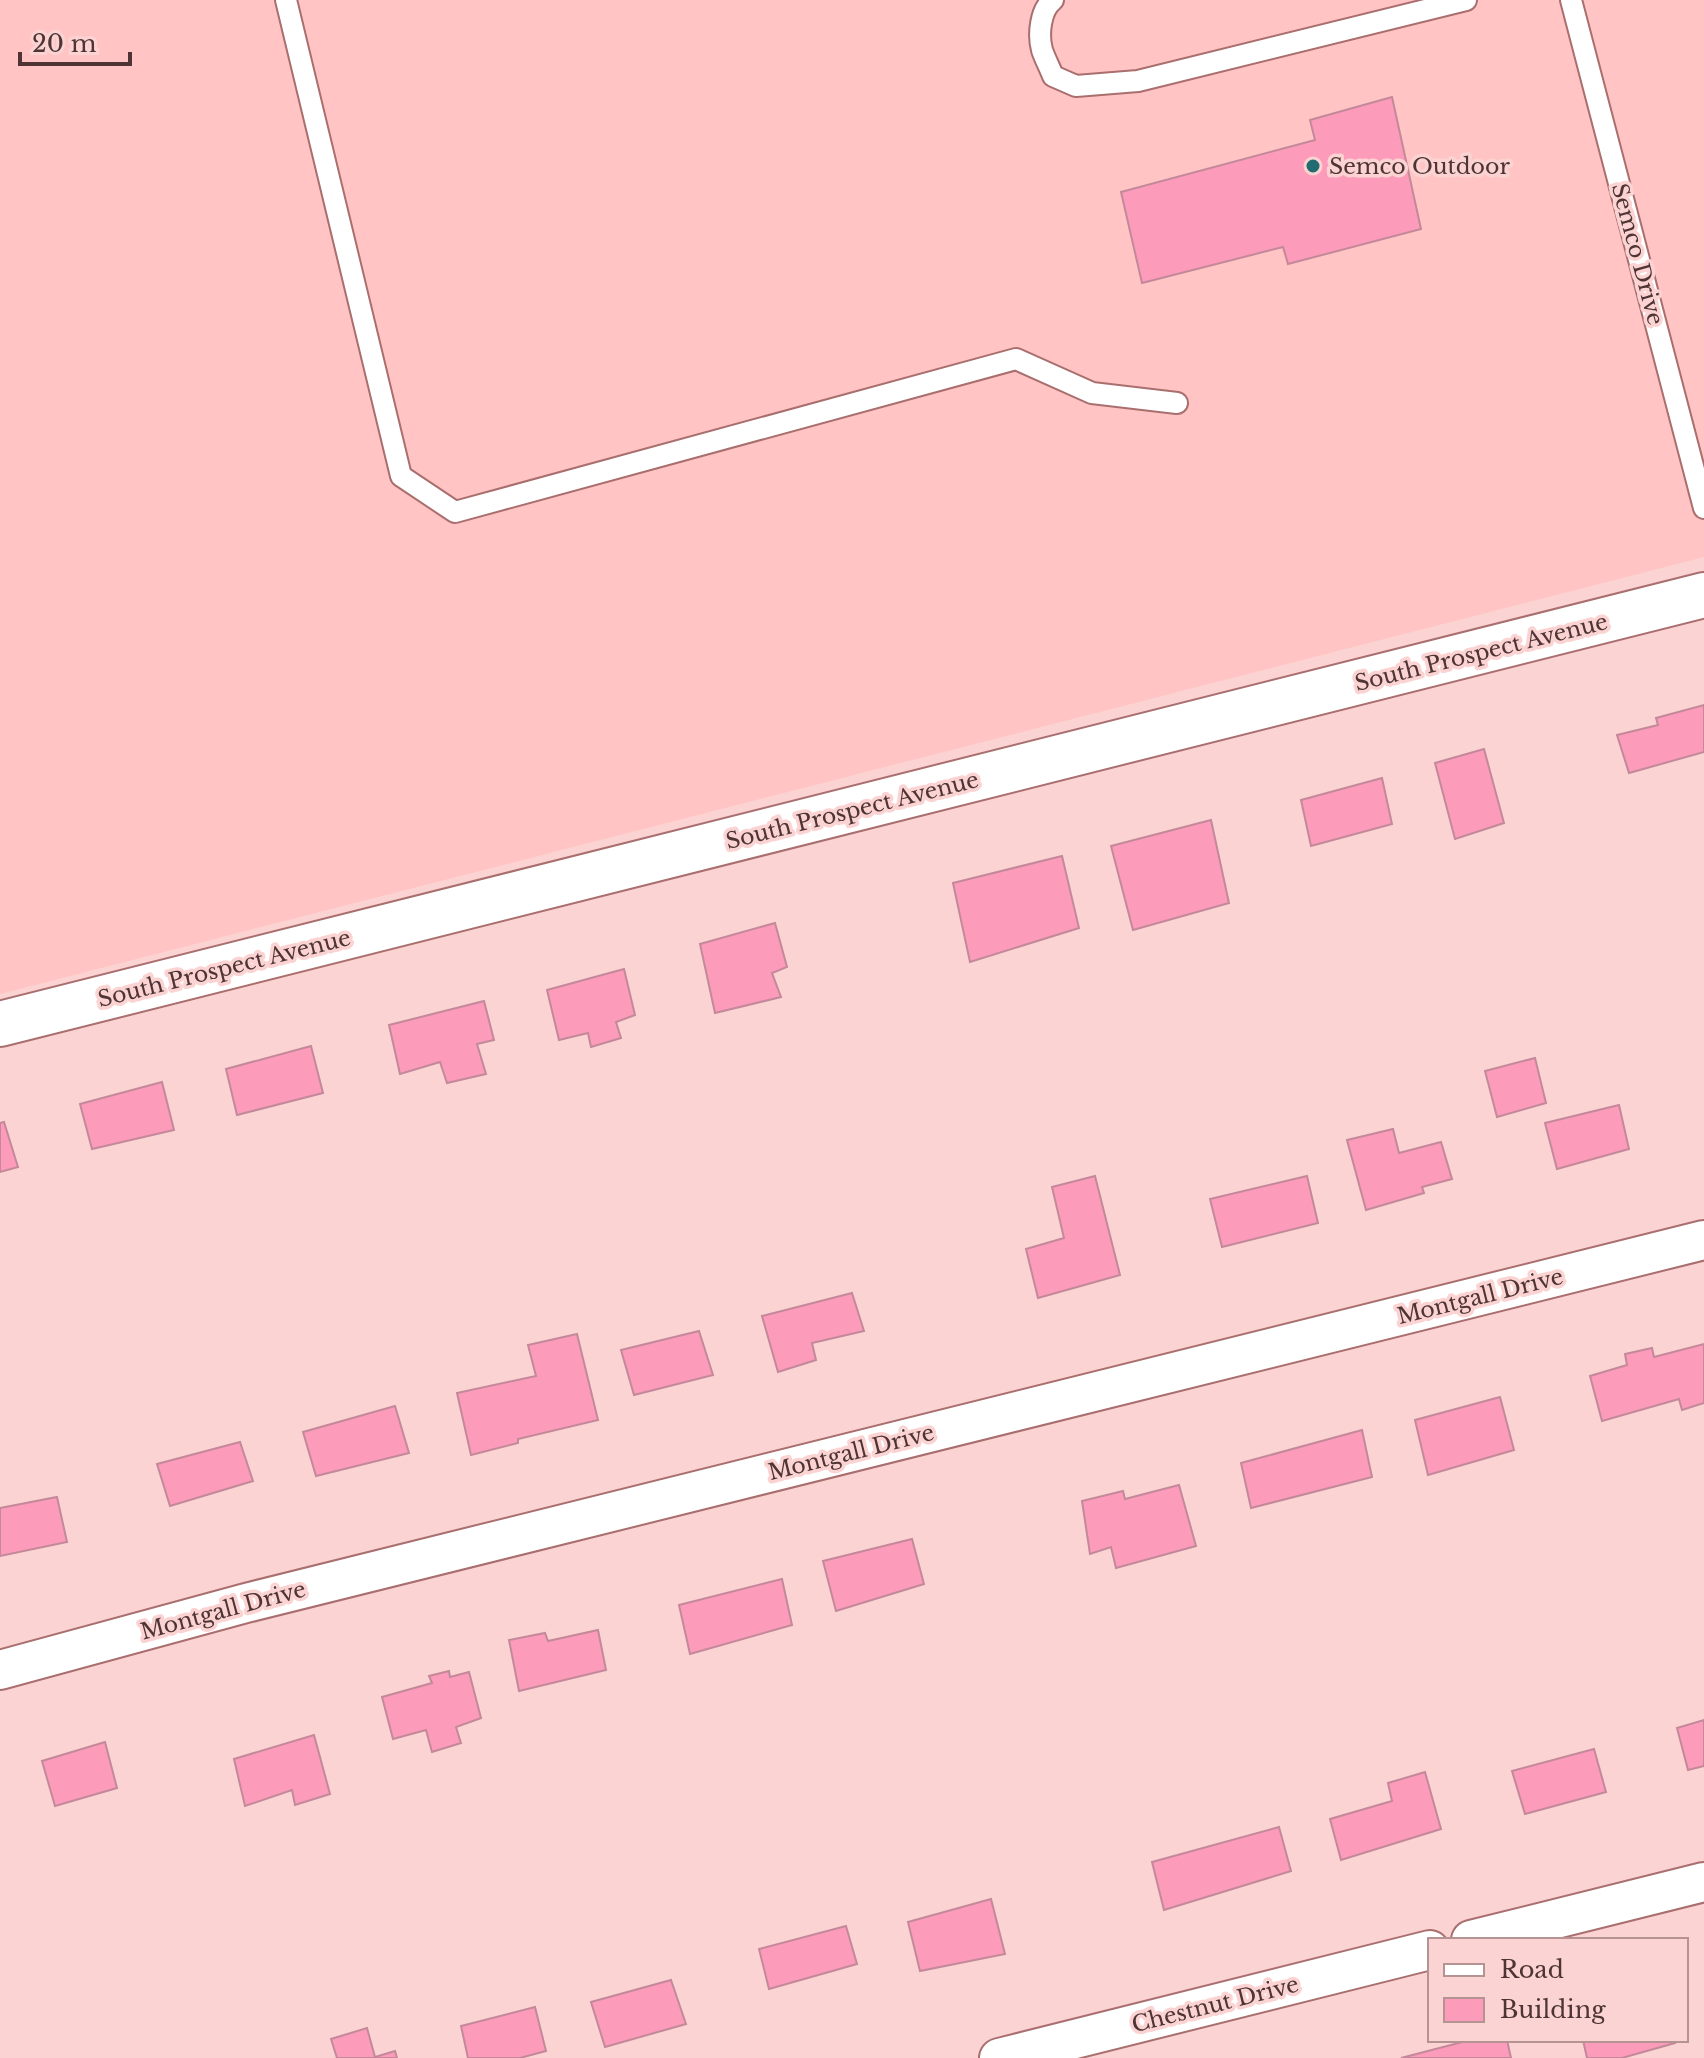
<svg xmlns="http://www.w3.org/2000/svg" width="1704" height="2058" font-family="'Libre Baskerville',serif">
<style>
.built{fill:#ffc4c3}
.building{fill:#fd9bba;stroke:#c3899a;stroke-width:2}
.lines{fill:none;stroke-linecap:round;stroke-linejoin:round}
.service-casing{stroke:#a96f6e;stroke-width:24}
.minor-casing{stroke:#a96f6e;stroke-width:42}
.tertiary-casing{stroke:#a96f6e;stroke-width:48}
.service{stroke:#fff;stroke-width:20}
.minor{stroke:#fff;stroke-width:38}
.tertiary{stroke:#fff;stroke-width:44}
.poi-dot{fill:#206c70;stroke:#fbd3d2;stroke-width:3}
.labels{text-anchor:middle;stroke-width:7;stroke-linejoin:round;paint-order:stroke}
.poi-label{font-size:22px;fill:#4e3434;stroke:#fbd3d2;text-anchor:start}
.street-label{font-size:22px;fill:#4e3434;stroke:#fbd3d2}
</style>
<rect width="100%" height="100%" fill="#fbd3d2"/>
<path class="built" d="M0,0H1704V557L0,994Z"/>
<g class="building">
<path d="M1392,97L1421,229L1288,264L1283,247L1142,283L1121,192L1315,140L1310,120Z"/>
<path d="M1704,705V752L1629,773L1617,735L1658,725L1656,718Z"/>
<path d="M1484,749L1504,823L1455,839L1435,763Z"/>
<path d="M1382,778L1392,824L1311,846L1301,800Z"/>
<path d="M1211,820L1229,903L1133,930L1111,846Z"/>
<path d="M1062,856L1079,928L970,962L953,883Z"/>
<path d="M775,923L787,967L772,973L781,997L715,1013L700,944Z"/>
<path d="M624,969L635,1015L616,1022L621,1038L591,1047L588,1033L559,1040L547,990Z"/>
<path d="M484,1001L494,1040L477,1044L486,1074L447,1083L440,1062L400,1074L389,1025Z"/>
<path d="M311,1046L323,1093L237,1115L226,1069Z"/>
<path d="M1535,1058L1546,1103L1497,1117L1485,1071Z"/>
<path d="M162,1082L174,1130L92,1149L80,1104Z"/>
<path d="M1619,1105L1629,1149L1557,1169L1545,1123Z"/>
<path d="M4,1122L18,1167L0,1172V1123Z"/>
<path d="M1393,1129L1399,1153L1441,1142L1452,1179L1422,1187L1424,1193L1366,1210L1347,1140Z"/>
<path d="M1095,1176L1120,1275L1038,1298L1026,1249L1064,1238L1052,1187Z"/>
<path d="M1307,1176L1318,1223L1222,1247L1210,1199Z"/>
<path d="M852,1293L864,1331L812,1343L816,1360L778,1372L762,1316Z"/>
<path d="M699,1331L713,1375L634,1395L621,1350Z"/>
<path d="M577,1334L598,1420L518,1439V1443L471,1455L457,1393L536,1376L528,1345Z"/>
<path d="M1704,1344V1403L1682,1410L1679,1399L1602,1421L1590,1376L1627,1365L1625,1354L1652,1348L1654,1357Z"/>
<path d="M1500,1397L1514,1450L1428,1475L1415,1420Z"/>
<path d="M395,1406L409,1453L316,1476L303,1432Z"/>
<path d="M1362,1430L1372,1477L1251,1508L1241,1463Z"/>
<path d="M240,1442L253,1481L170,1506L157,1464Z"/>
<path d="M1179,1485L1196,1546L1116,1568L1111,1547L1090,1554L1082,1501L1123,1491L1125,1499Z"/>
<path d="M57,1497L67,1542L0,1556V1508Z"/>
<path d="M912,1539L924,1584L836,1611L823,1561Z"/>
<path d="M782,1579L792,1625L690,1654L679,1605Z"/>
<path d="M598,1630L606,1670L519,1691L509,1640L545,1633L548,1641Z"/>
<path d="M449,1671L450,1677L469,1672L481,1718L456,1727L461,1743L432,1752L426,1730L393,1739L382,1697L432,1683L429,1676Z"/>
<path d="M1704,1720V1766L1688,1770L1677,1728Z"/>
<path d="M314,1735L330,1794L295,1805L292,1790L245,1806L234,1759Z"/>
<path d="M105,1742L117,1788L55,1806L42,1761Z"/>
<path d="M1594,1749L1606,1792L1525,1814L1512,1771Z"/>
<path d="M1425,1772L1441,1829L1341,1860L1330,1819L1392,1801L1388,1783Z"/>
<path d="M1279,1827L1291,1871L1164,1910L1152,1862Z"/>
<path d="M991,1899L1005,1954L920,1971L908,1922Z"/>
<path d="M846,1926L857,1964L769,1989L759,1949Z"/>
<path d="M671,1980L686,2024L605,2047L591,2002Z"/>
<path d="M535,2007L546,2051L520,2058H468L461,2026Z"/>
<path d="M367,2028L375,2057L395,2051L397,2058H337L331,2039Z"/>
<path d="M1470,2040H1507L1511,2058H1401Z"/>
<path d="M1583,2040H1674L1675,2043L1622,2058H1587Z"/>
</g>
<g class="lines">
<g class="service-casing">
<g id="service">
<path d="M286,0L401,476L455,512L1016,359L1092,393L1177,403"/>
<path d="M1053,0C1040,10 1038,35 1042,50C1045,59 1050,68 1053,76L1076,86L1138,81L1466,0"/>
<path d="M1571,0L1704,508"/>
</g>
</g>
<g class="minor-casing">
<g id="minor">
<path d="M0,1670L246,1603L1704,1240"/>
<path d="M1471,1940L1704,1882"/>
<path d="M999,2058L1430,1950"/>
</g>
</g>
<g class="tertiary-casing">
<path id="tertiary" d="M0,1024L1704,595"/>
</g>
<use href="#service" class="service"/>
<use href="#minor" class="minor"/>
<use href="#tertiary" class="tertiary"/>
</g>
<circle class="poi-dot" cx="1313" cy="166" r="8"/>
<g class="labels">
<g class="poi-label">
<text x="1329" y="174">Semco Outdoor</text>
</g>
<g class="street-label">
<text transform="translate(1638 254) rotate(75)" y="8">Semco Drive</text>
<text transform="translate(1481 652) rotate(-14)" y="8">South Prospect Avenue</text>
<text transform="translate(852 810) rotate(-14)" y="8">South Prospect Avenue</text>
<text transform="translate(224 968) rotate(-14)" y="8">South Prospect Avenue</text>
<text transform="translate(1480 1296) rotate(-14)" y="8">Montgall Drive</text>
<text transform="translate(851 1452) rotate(-14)" y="8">Montgall Drive</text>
<text transform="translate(223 1610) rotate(-15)" y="8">Montgall Drive</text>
<text transform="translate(1215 2004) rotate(-14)" y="8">Chestnut Drive</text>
</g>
</g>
<rect x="1428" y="1938" width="260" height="104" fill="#fbd3d2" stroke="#b69393" stroke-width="2"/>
<rect x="1444" y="1964" width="40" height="12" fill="#ffffff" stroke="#b69393" stroke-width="2"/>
<text x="1500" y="1978" font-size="24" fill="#4e3434">Road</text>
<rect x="1444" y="1998" width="40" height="24" fill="#fd9bba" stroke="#b69393" stroke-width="2"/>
<text x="1500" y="2018" font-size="24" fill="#4e3434">Building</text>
<path d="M20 52v12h110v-12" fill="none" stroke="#4e3434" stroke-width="4"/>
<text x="32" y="52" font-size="24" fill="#4e3434" stroke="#fbd3d2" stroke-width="6" paint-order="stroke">20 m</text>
</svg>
